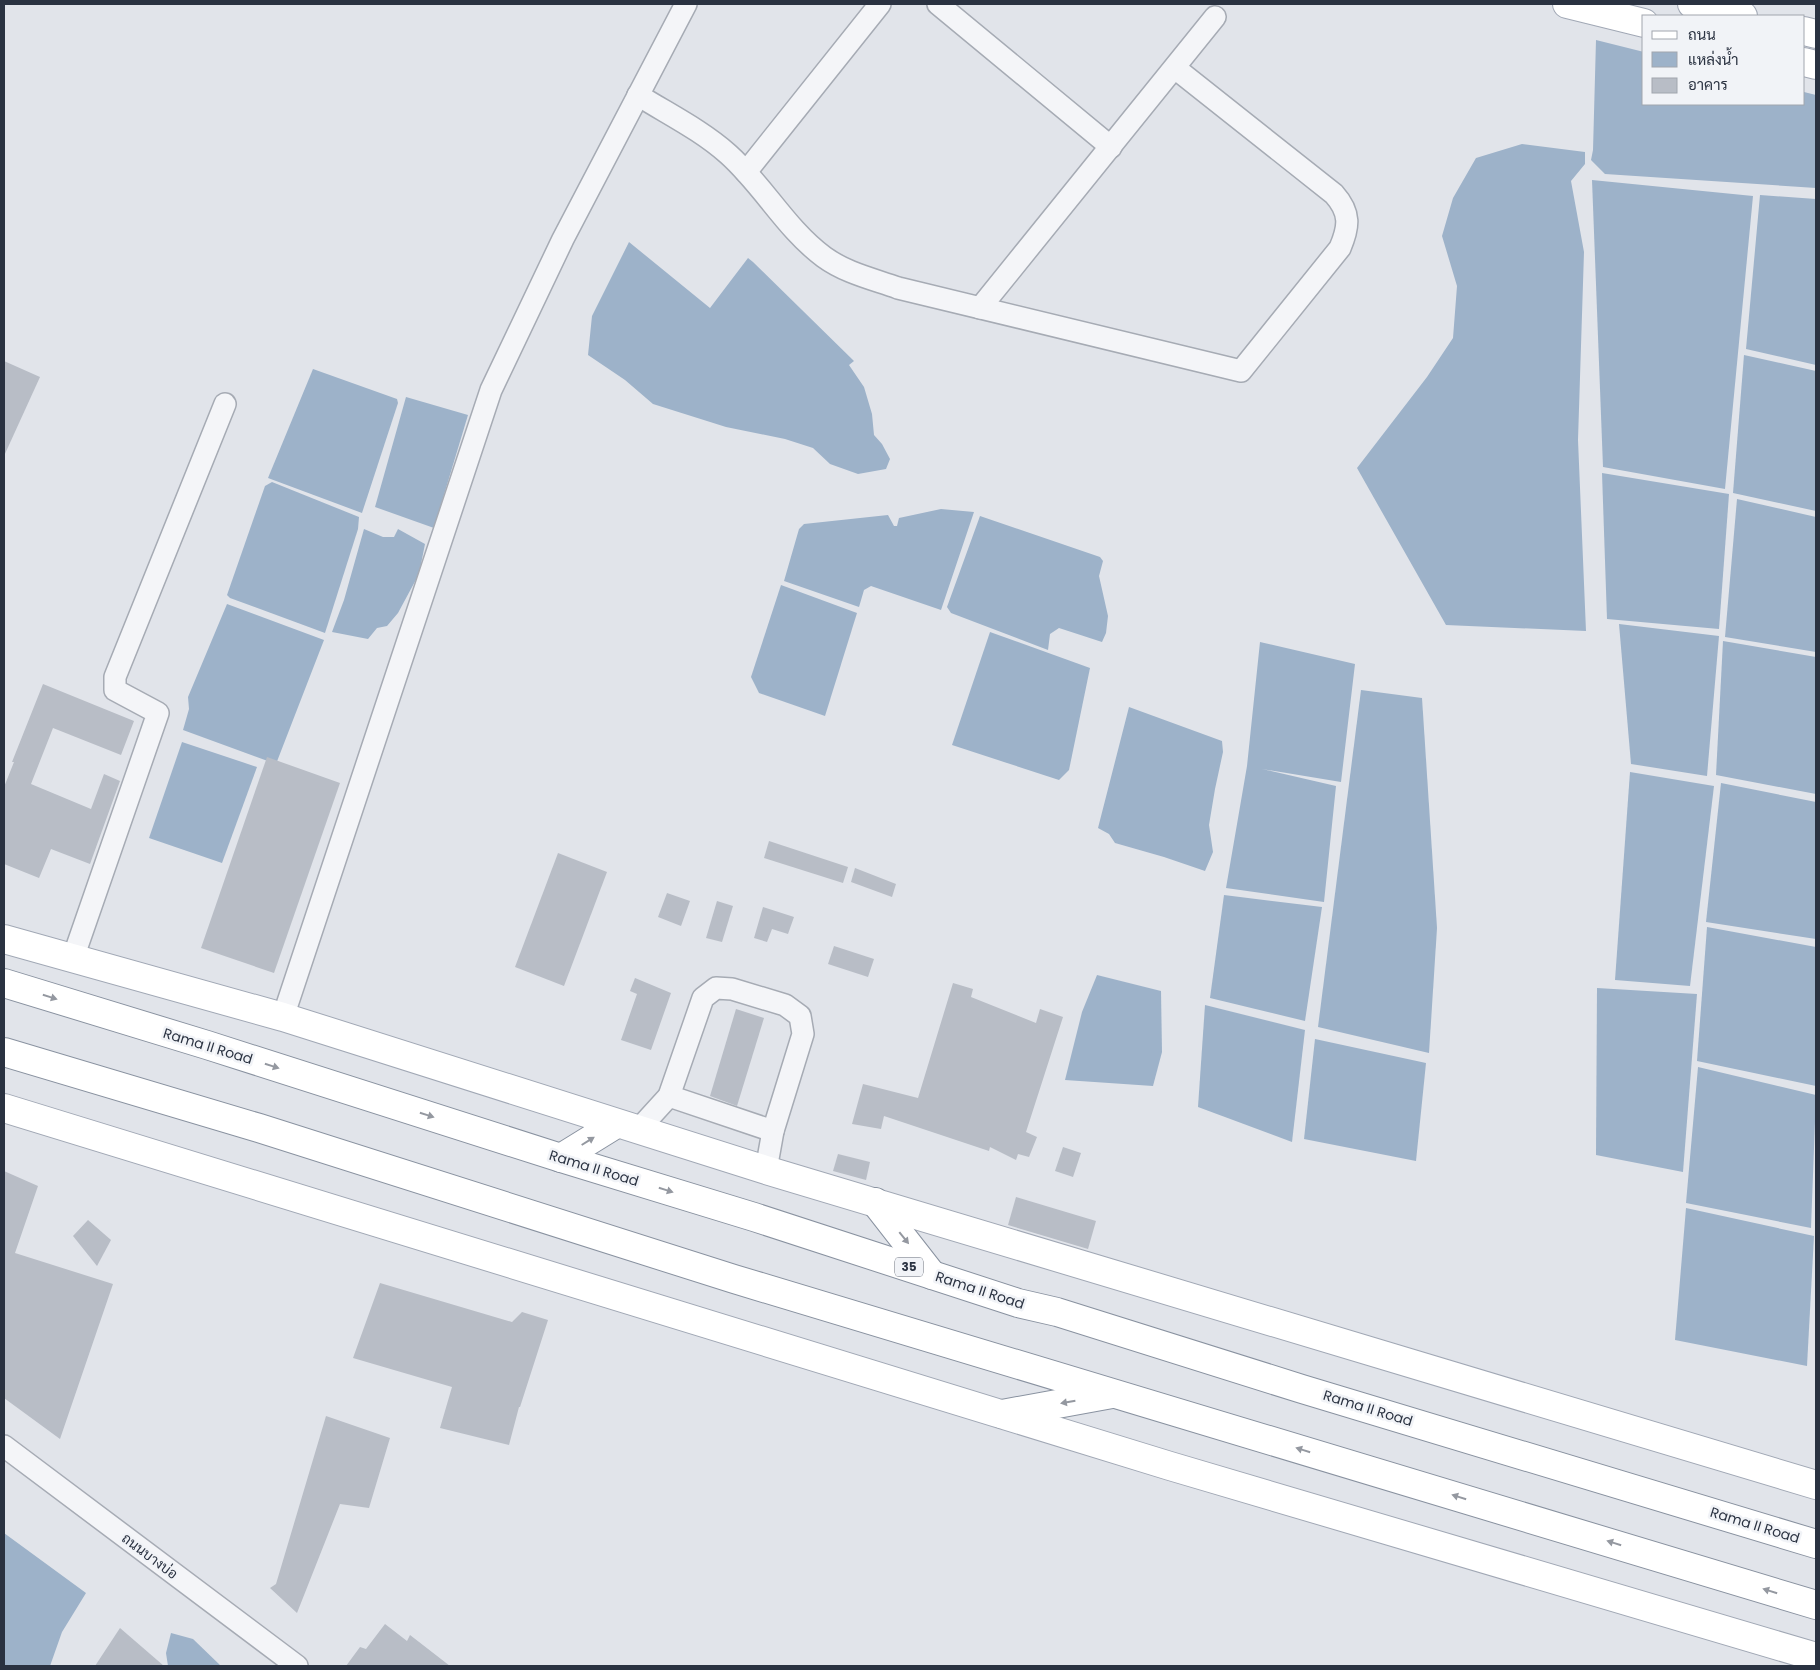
<svg xmlns="http://www.w3.org/2000/svg" width="1820" height="1670" font-family="Poppins,Sarabun,sans-serif">
<style>
.water{fill:#9db2c9}
.building{fill:#b8bdc6}
.lines{fill:none;stroke-linecap:round;stroke-linejoin:round}
.minor-casing{stroke:#a6abb4;stroke-width:24}
.major-casing{stroke:#a1a8b5;stroke-width:30}
.highway-casing{stroke:#8992a0;stroke-width:30}
.minor{stroke:#f4f5f8;stroke-width:21}
.major{stroke:#fff;stroke-width:28}
.highway{stroke:#fff;stroke-width:28}
.oneway{fill:#9498a0}
.labels{text-anchor:middle;stroke-width:5;stroke-linejoin:round;paint-order:stroke}
.shield{fill:#f1f3f7;stroke:#666c78;stroke-width:1}
.shield-label{font-size:12px;font-weight:bold;fill:#2a3241}
.street-label{font-size:14px;fill:#2a3241;stroke:#f1f3f7}
</style>
<rect width="100%" height="100%" fill="#e1e4ea"/>
<g class="water">
<path d="M1596,40L1644,52V104H1804V92L1816,95V188L1605,174L1591,160L1593,150Z"/>
<path d="M1522,144L1585,152V164L1571,181L1584,252L1578,440L1586,631L1446,625L1357,468L1427,377L1453,338L1457,286L1442,236L1453,198L1476,158Z"/>
<path d="M1592,180L1753,196L1725,489L1603,467Z"/>
<path d="M1760,195L1816,199V365L1746,349Z"/>
<path d="M629,242L710,308L748,258L753,262L854,361L849,365L864,387L872,414L874,435L882,444L890,459L886,469L858,474L830,464L813,448L785,439L726,427L653,404L625,380L588,355L592,316Z"/>
<path d="M1744,355L1816,371V511L1733,493Z"/>
<path d="M313,369L397,399L398,403L362,513L268,478Z"/>
<path d="M406,397L468,415L434,528L375,507Z"/>
<path d="M1602,473L1729,494L1719,629L1607,619Z"/>
<path d="M272,482L359,517L358,529L325,633L230,598L227,595L265,486Z"/>
<path d="M1737,499L1816,517V652L1725,637Z"/>
<path d="M941,509L974,512L941,610L871,586L864,590L859,607L784,581L799,529L804,524L888,515L894,526H897L899,518Z"/>
<path d="M980,516L1100,557L1103,561L1099,576L1108,616L1106,633L1102,642L1059,628L1050,634L1048,650L951,613L947,607Z"/>
<path d="M364,529L383,537H394L398,529L425,544L419,574L398,613L387,626L377,628L368,639L332,632L344,600Z"/>
<path d="M781,585L857,613L825,716L759,693L751,677Z"/>
<path d="M227,604L324,640L276,764L183,730L189,709L188,697Z"/>
<path d="M1619,624L1719,636L1707,776L1631,764Z"/>
<path d="M990,632L1090,668L1069,770L1059,780L952,745Z"/>
<path d="M1723,641L1816,657V794L1716,775Z"/>
<path d="M1260,642L1355,664L1341,782L1262,769L1336,786L1324,902L1226,888L1247,766Z"/>
<path d="M1361,690L1422,698L1437,928L1429,1053L1318,1027Z"/>
<path d="M1129,707L1222,741L1223,752L1215,789L1209,825L1213,852L1205,871L1164,857L1115,843L1109,834L1098,828Z"/>
<path d="M182,742L257,767L222,863L149,838Z"/>
<path d="M1630,772L1714,786L1690,986L1615,980Z"/>
<path d="M1721,783L1816,802V939L1706,922Z"/>
<path d="M1224,895L1322,907L1305,1021L1210,998Z"/>
<path d="M1707,927L1816,947V1086L1697,1061Z"/>
<path d="M1097,975L1161,991L1162,1052L1153,1086L1065,1080L1082,1012Z"/>
<path d="M1597,988L1697,994L1683,1172L1596,1155Z"/>
<path d="M1205,1005L1305,1030L1292,1142L1198,1107Z"/>
<path d="M1315,1039L1426,1063L1416,1161L1304,1139Z"/>
<path d="M1698,1067L1816,1095L1811,1228L1686,1203Z"/>
<path d="M1686,1208L1814,1236L1807,1366L1675,1340Z"/>
<path d="M4,1533L86,1593L62,1632L50,1666H4Z"/>
<path d="M171,1633L193,1639L221,1666H168L166,1653Z"/>
</g>
<g class="building">
<path d="M4,361L40,377L4,456Z"/>
<path d="M43,684L134,721L121,755L53,728L31,784L91,809L104,774L120,781L90,864L51,849L39,878L4,864V787L14,762H12Z"/>
<path d="M267,757L340,783L274,973L201,948Z"/>
<path d="M769,841L848,867L843,883L764,858Z"/>
<path d="M558,853L607,872L564,986L515,967Z"/>
<path d="M855,868L896,884L892,897L851,882Z"/>
<path d="M667,893L690,901L681,926L658,917Z"/>
<path d="M717,901L733,906L722,942L706,938Z"/>
<path d="M763,907L794,917L788,934L772,929L767,942L754,938Z"/>
<path d="M834,946L874,959L868,977L828,964Z"/>
<path d="M635,978L671,993L651,1050L621,1040L637,994L630,991Z"/>
<path d="M953,983L973,989L971,997L1036,1023L1040,1009L1063,1017L1026,1132L1037,1137L1029,1157L1018,1154L1016,1160L990,1147L989,1151L884,1116L881,1129L852,1124L863,1084L918,1098Z"/>
<path d="M736,1009L764,1018L737,1106L710,1096Z"/>
<path d="M1063,1147L1081,1153L1073,1177L1055,1171Z"/>
<path d="M838,1154L870,1162L866,1180L833,1171Z"/>
<path d="M4,1171L38,1186L15,1253L113,1284L60,1439L4,1398Z"/>
<path d="M1016,1197L1096,1221L1088,1249L1008,1225Z"/>
<path d="M88,1220L111,1240L97,1266L73,1236Z"/>
<path d="M380,1283L512,1322L522,1312L548,1320L520,1407H519L509,1445L440,1428L452,1387L353,1358Z"/>
<path d="M326,1416L390,1438L369,1508L340,1504L297,1613L270,1588L276,1584Z"/>
<path d="M385,1624L407,1641L410,1635L450,1666H346L360,1647L366,1649Z"/>
<path d="M120,1628L164,1666H95Z"/>
</g>
<g class="lines">
<g class="minor-casing">
<g id="minor">
<path d="M938,4L1111,147"/>
<path d="M638,95C668,114 701,130 728,154C763,185 786,229 824,257C846,273 873,279 898,288L1241,371L1340,248C1349,227 1351,213 1334,194L1175,68"/>
<path d="M746,172L880,4"/>
<path d="M980,308L1215,17"/>
<path d="M73,958L158,713L115,690V677L225,404"/>
<path d="M283,1017L491,390L563,239L686,4"/>
<path d="M669,1096L773,1131"/>
<path d="M638,1130L669,1096L703,998L716,988L732,989L785,1005L800,1016L803,1034L773,1131L766,1170"/>
<path d="M4,1446L297,1666"/>
</g>
</g>
<g class="major-casing">
<g id="major">
<path d="M1567,4L1644,23"/>
<path d="M1692,4L1743,16"/>
<path d="M1804,31L1816,34"/>
<path d="M1804,62L1816,65"/>
<path d="M4,939L283,1017L766,1170L1816,1485"/>
<path d="M4,1108L1170,1466L1816,1657"/>
</g>
</g>
<g class="highway-casing">
<g id="highway">
<path d="M4,983L207,1045L561,1158L754,1217L1018,1303L1057,1312L1302,1389L1816,1544"/>
<path d="M4,1052L259,1128L734,1279L1816,1605"/>
<path d="M561,1158L616,1124"/>
<path d="M875,1202L932,1275"/>
<path d="M1002,1414L1112,1394"/>
</g>
</g>
<use href="#minor" class="minor"/>
<use href="#major" class="major"/>
<use href="#highway" class="highway"/>
</g>
<defs><path id="oneway-solid" d="M-6-.8H1V-3.2L6.5 0L1 3.2V.8H-6Z" transform="scale(1.25)"/></defs>
<g class="oneway">
<use href="#oneway-solid" transform="translate(50 997) rotate(17)"/>
<use href="#oneway-solid" transform="translate(272 1066) rotate(18)"/>
<use href="#oneway-solid" transform="translate(427 1115) rotate(18)"/>
<use href="#oneway-solid" transform="translate(588 1141) rotate(-32)"/>
<use href="#oneway-solid" transform="translate(666 1190) rotate(17)"/>
<use href="#oneway-solid" transform="translate(904 1238) rotate(51)"/>
<use href="#oneway-solid" transform="translate(1068 1402) rotate(170)"/>
<use href="#oneway-solid" transform="translate(1303 1450) rotate(-163)"/>
<use href="#oneway-solid" transform="translate(1459 1497) rotate(-163)"/>
<use href="#oneway-solid" transform="translate(1614 1543) rotate(-163)"/>
<use href="#oneway-solid" transform="translate(1770 1591) rotate(-163)"/>
</g>
<g class="labels">
<rect class="shield" x="895" y="1257.5" width="28" height="19" rx="4"/>
<g class="shield-label">
<text x="909" y="1271">35</text>
</g>
<g class="street-label">
<text transform="translate(208 1046) rotate(17)" y="5">Rama II Road</text>
<text transform="translate(594 1168) rotate(17)" y="5">Rama II Road</text>
<text transform="translate(980 1290) rotate(18)" y="5">Rama II Road</text>
<text transform="translate(1368 1408) rotate(17)" y="5">Rama II Road</text>
<text transform="translate(1755 1525) rotate(17)" y="5">Rama II Road</text>
<text transform="translate(150 1556) rotate(37)" y="5">ถนนบางบ่อ</text>
</g>
</g>
<rect width="1820" height="1670" fill="none" stroke="#2a3241" stroke-width="10"/>
<rect x="1642" y="15" width="162" height="90" fill="#f1f3f7" stroke="#a1a6ae"/>
<rect x="1652" y="31" width="25" height="8" fill="#ffffff" stroke="#a1a6ae"/>
<text x="1688" y="40" font-size="15" fill="#2a3241">ถนน</text>
<rect x="1652" y="52" width="25" height="15" fill="#9db2c9" stroke="#a1a6ae"/>
<text x="1688" y="65" font-size="15" fill="#2a3241">แหล่งน้ำ</text>
<rect x="1652" y="78" width="25" height="15" fill="#b8bdc6" stroke="#a1a6ae"/>
<text x="1688" y="90" font-size="15" fill="#2a3241">อาคาร</text>
</svg>
